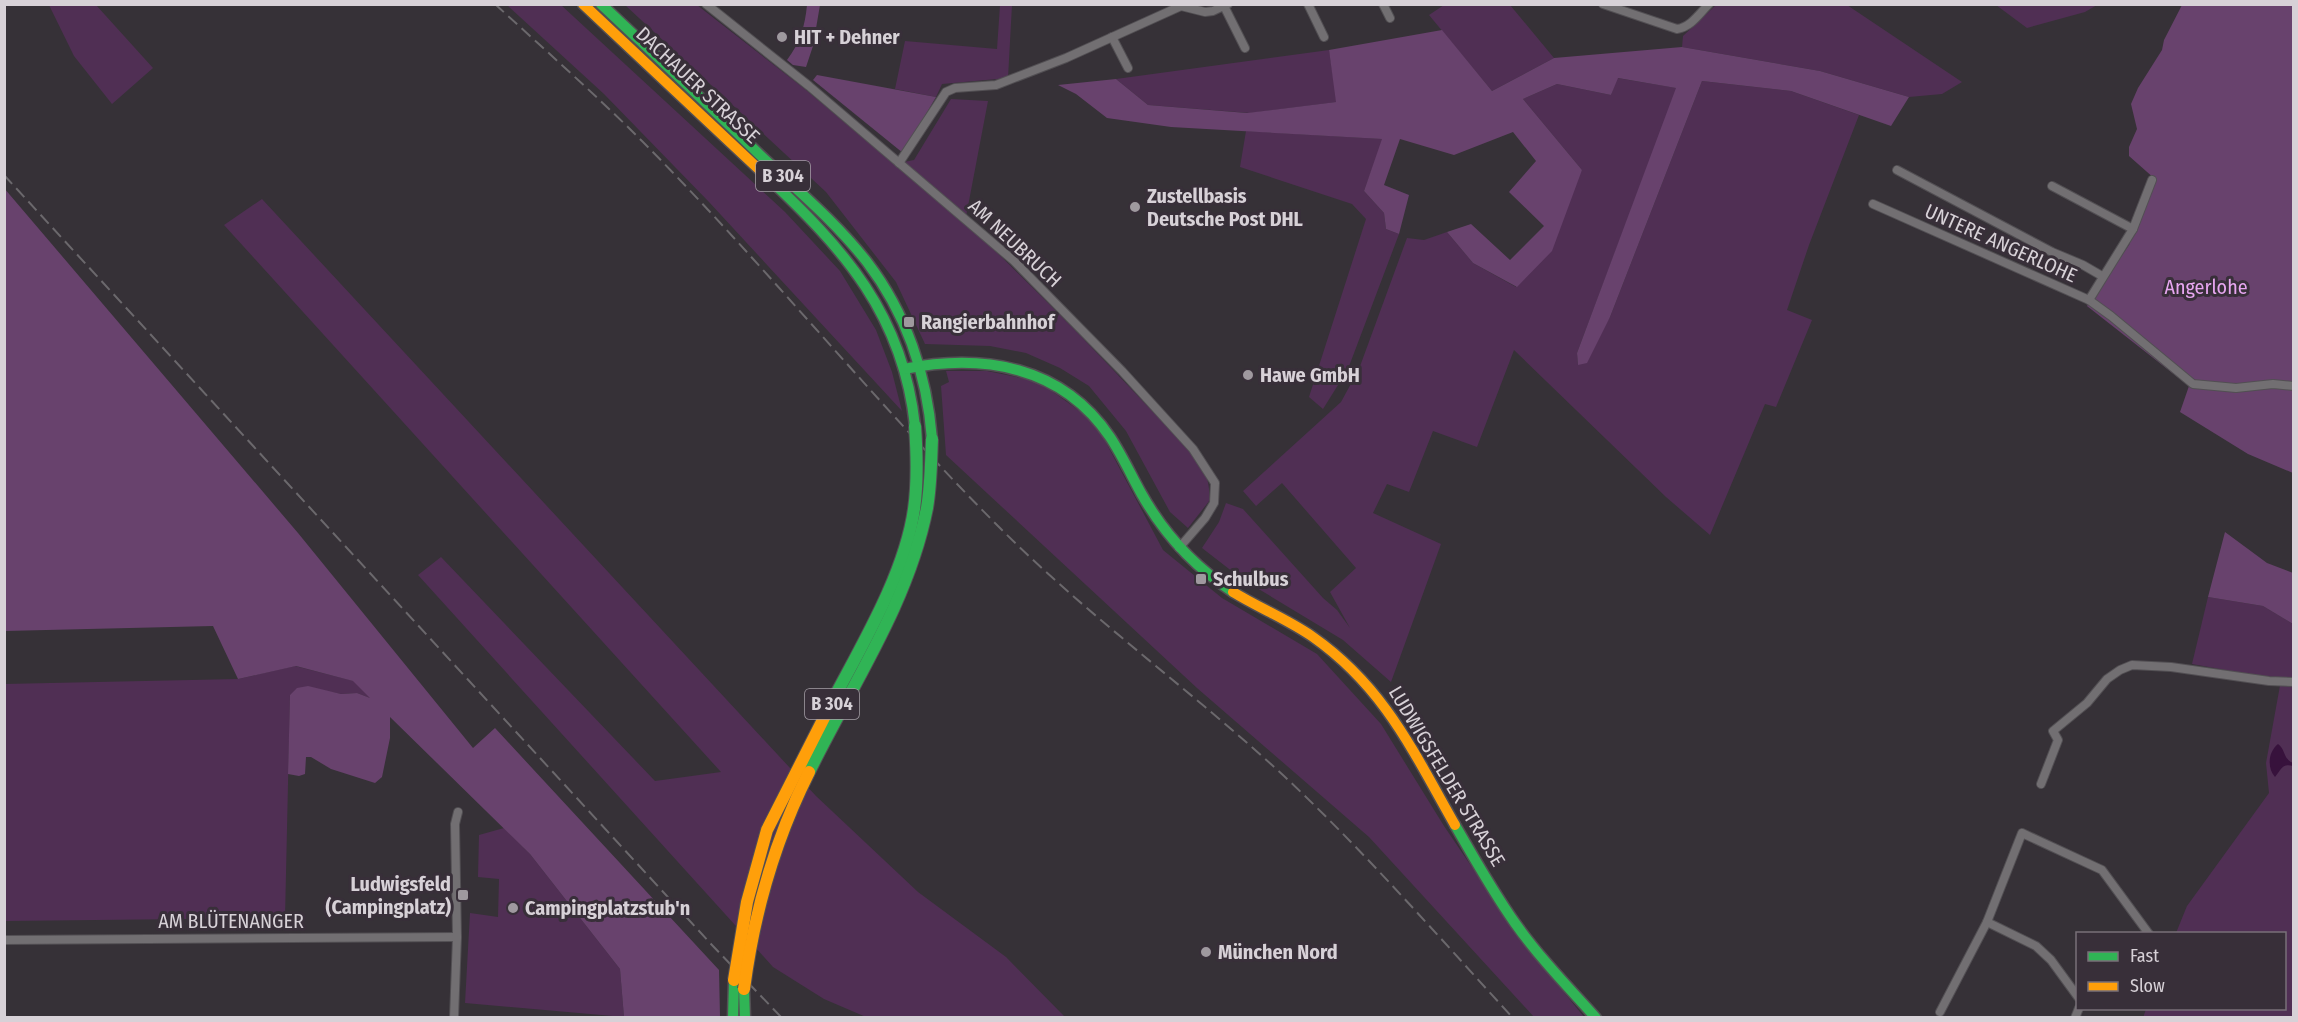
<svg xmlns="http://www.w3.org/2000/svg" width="2298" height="1022" font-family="'Fira Sans Condensed',sans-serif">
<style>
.green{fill:#502f54}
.forest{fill:#68426d}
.water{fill:#37123c}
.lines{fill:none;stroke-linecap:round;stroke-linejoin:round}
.street-casing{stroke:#524f53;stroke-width:10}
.fast-casing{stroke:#524f53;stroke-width:13}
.slow-casing{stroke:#524f53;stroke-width:13}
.street{stroke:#726f72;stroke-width:8}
.fast{stroke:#30b455;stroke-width:10}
.slow{stroke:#ff9f0a;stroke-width:10}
.rail{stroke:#6b686c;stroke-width:2;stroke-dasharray:12 6;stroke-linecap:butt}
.fast-bridge-casing{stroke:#524f53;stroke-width:14;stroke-linecap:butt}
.slow-bridge-casing{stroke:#524f53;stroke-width:14;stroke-linecap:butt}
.fast-bridge{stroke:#30b455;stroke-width:12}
.slow-bridge{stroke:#ff9f0a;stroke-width:12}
.poi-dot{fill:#9f999f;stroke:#382f39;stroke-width:2}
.labels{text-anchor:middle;stroke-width:6;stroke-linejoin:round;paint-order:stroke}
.shield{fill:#382f39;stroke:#a7a0a8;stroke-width:1.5}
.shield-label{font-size:18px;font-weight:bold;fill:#d7d1d7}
.poi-label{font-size:20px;font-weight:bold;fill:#d7d1d7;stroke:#382f39;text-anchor:start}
.street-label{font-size:20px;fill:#d7d1d7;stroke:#382f39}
.park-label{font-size:20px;fill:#e7a6f0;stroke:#382f39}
</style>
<rect width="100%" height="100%" fill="#363137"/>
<g class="green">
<path d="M49,5H96L153,68L112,104L74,56Z"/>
<path d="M507,5H561L785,212L840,271L876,330L892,372L902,411L709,202L604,94Z"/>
<path d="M625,5H697L806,90L894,164L914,160L951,99L988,101L965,222C1024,278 1081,335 1136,394C1158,418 1185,442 1203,470C1209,479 1209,489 1210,500L1188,528L1170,512L1126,431L1089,386L1060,368L1026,353L990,346L925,344L896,282L826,192Z"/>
<path d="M1000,5H1012L1008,78L942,84L936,97L895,89L905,41L997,49Z"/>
<path d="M1444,5H1510L1554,58L1492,91L1429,15Z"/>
<path d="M1716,5H1847L1962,82L1942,94L1909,97L1820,71L1682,47L1683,36Z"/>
<path d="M1996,5H2097L2085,12L2027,28Z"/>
<path d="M1329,50L1337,102L1250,113L1148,105L1116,79Z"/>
<path d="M1617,78L1677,88L1577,353L1578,365L1610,317L1702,81L1791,91L1859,115L1809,245L1787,310L1812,320L1776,407L1765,404L1710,535L1666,497L1514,350L1477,447L1433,431L1409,492L1387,484L1373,513L1441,544L1391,682L1343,640L1242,579L1202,548L1219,522L1226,503L1243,509L1323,598L1337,610L1350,628L1330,592L1356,568L1282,483L1256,506L1243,491L1341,402L1359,369L1407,238L1424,240L1447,232L1473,263L1516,287L1582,170L1523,99L1557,84L1611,95Z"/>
<path d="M1246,131L1383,139L1364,191L1384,213L1386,229L1399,234L1348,369L1323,409L1309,397L1366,219L1352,204L1240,167Z"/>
<path d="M262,199L816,796L918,892L1006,957L1065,1017H866L824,999L773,967L418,575L441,557L655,781L721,772L224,225Z"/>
<path d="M946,371H987L1026,379L1045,386L1085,415L1103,437L1163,550L1222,598L1317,654L1381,724L1444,826L1520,938L1584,1017H1534L1369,837L1197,688L946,455L941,386L949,382Z"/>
<path d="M2208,597L2263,606L2293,624V1017L2143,1018L2146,1009L2284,1008V934L2176,933L2187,906L2269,793L2266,763L2281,680L2192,664Z"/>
<path d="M295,666L354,681L372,699L357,693L341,694L311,688L290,695L285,918L5,921L4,684L238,679Z"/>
<path d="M504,828L530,854L620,969L624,1017L465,1003L470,913L498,917L499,879L478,877L479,835Z"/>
</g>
<g class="forest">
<path d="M807,5H820L813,46L806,67L793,65L787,60C800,43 805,26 807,5Z"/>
<path d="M2182,5H2293V473L2248,454L2180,412L2189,386L2087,306L2129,245L2155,179L2129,156V147L2137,129L2131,104L2138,88L2162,50L2164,40Z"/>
<path d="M1442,30L1492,91L1554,58L1682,47L1820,71L1909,97L1891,126L1791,91L1702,81L1610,317L1587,363L1578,365L1577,353L1676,88L1618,78L1611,95L1557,84L1523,99L1582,170L1552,251L1517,287L1473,263L1447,232L1471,224L1510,260L1544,226L1509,192L1536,161L1513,132L1454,155L1400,139L1384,185L1409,195L1399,234L1386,229L1384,213L1364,191L1382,139L1171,127L1107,118L1076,94L1058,85L1116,79L1148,105L1247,113L1336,102L1329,50Z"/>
<path d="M817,75L936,97L903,153L813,80Z"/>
<path d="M4,188L298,533L473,748L495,728L719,970L720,1017H624L620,969L530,854L390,717V738L382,777L375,783L331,769L311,757H306L305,774L299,776L288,774L290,695L297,688L308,686L341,694L357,693L370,698L353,681L296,666L238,679L213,626L5,631Z"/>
<path d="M2225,532L2267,563L2293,573V624L2263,606L2208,597Z"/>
</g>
<path class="water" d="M2278,744C2286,750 2283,759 2293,763V766C2282,763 2281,770 2275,777C2267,768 2268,752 2278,744Z"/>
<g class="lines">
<g class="street-casing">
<g id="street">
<path d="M706,4L809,86L1014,261L1122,371L1193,449L1215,483L1214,503L1205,518L1179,548"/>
<path d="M1308,4L1324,37"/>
<path d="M1383,4L1390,18"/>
<path d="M1603,4L1677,29C1691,27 1699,14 1709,4"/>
<path d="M1224,6L1245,48"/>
<path d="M1112,37L1128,68"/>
<path d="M899,163L946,92L955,88L996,85L1066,58L1181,6L1205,12L1213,11L1228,4"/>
<path d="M1897,170L2052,252L2083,265L2102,276"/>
<path d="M2052,186L2133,229"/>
<path d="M1873,204L2089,300L2111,316L2193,384L2236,388L2273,384L2294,386"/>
<path d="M2089,300L2133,229L2152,180"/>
<path d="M2041,784L2058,740L2053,731L2087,703L2107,679L2120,670L2132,665L2171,667L2269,681L2294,682"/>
<path d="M1987,922L2036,946L2051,960L2078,997"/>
<path d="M4,940L457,937"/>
<path d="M1940,1012L1987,922L2022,833L2102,870L2149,934"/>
<path d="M454,1018L457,937L455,824L458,812"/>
<path d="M2075,1018L2079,1008"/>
</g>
</g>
<g class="fast-casing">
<g id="fast">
<path d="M601,4C654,54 708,104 760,155C796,189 836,222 867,262C906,313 927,375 932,439"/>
<path d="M765,175C844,249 903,314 915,426"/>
<path d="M904,369C983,353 1062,366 1110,437C1122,455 1131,475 1141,493C1164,534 1193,566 1233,592"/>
<path d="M1455,825C1474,858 1493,892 1515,923C1539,957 1568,987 1596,1018"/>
<path d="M744,989L745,1018"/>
<path d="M733,1018L734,980"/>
</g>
</g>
<g class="slow-casing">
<g id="slow">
<path d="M583,4L765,175"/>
<path d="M1233,592C1259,608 1287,619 1313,637C1384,687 1413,751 1455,825"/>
</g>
</g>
<use href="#street" class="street"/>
<use href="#fast" class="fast"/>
<use href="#slow" class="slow"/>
<g class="rail">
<path d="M495,4C545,50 596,95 643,142C767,267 877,405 1001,529C1090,618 1192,691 1284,776C1365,852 1438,936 1513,1018"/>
<path d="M4,175L711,944L782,1018"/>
</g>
<g class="fast-bridge-casing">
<g id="fast-bridge">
<path d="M833,700C863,643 905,573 914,509C918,481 917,454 915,426"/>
<path d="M809,772C851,686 908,604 927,508C931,485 931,462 932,439"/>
</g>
</g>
<g class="slow-bridge-casing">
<g id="slow-bridge">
<path d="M734,980L747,902L767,830L833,700"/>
<path d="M744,989C754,912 774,842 809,772"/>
</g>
</g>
<use href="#fast-bridge" class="fast-bridge"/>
<use href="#slow-bridge" class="slow-bridge"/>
</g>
<g class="poi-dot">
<circle cx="782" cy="37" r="6"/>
<circle cx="1135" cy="207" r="6"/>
<rect x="903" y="316" width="12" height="12" rx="3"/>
<circle cx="1248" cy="375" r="6"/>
<rect x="1195" y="573" width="12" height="12" rx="3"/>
<rect x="457" y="889" width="12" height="12" rx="3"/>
<circle cx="513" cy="908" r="6"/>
<circle cx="1206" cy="952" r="6"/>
</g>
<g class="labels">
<g class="shield">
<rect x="756" y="161" width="54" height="30" rx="4.5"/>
<rect x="805" y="689" width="54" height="30" rx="4.5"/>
</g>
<g class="shield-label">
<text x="783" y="182">B 304</text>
<text x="832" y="710">B 304</text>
</g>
<g class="poi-label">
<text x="794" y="44">HIT + Dehner</text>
<text x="1147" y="203">Zustellbasis<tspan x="1147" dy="23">Deutsche Post DHL</tspan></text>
<text x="921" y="329">Rangierbahnhof</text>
<text x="1260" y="382">Hawe GmbH</text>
<text x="1213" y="586">Schulbus</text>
<text x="451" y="891" text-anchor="end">Ludwigsfeld<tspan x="451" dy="23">(Campingplatz)</tspan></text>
<text x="525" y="915">Campingplatzstub'n</text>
<text x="1218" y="959">München Nord</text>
</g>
<g class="street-label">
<text transform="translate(698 85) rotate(43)" y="7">DACHAUER STRASSE</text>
<text transform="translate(1015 243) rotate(43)" y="7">AM NEUBRUCH</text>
<text transform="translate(2001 243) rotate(24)" y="7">UNTERE ANGERLOHE</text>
<text transform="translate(1447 776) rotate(59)" y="7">LUDWIGSFELDER STRASSE</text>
<text x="231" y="928">AM BLÜTENANGER</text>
</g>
<g class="park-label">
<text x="2206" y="294">Angerlohe</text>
</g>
</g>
<rect width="2298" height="1022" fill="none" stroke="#d7d1d7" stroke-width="12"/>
<rect x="2076" y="932" width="210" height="78" fill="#382f39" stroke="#787078" stroke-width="1.5"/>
<rect x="2088" y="952" width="30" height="9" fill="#30b455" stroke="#787078" stroke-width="1.5"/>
<text x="2130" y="962" font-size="18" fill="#d7d1d7">Fast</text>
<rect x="2088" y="982" width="30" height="9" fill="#ff9f0a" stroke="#787078" stroke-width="1.5"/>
<text x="2130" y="992" font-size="18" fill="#d7d1d7">Slow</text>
</svg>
